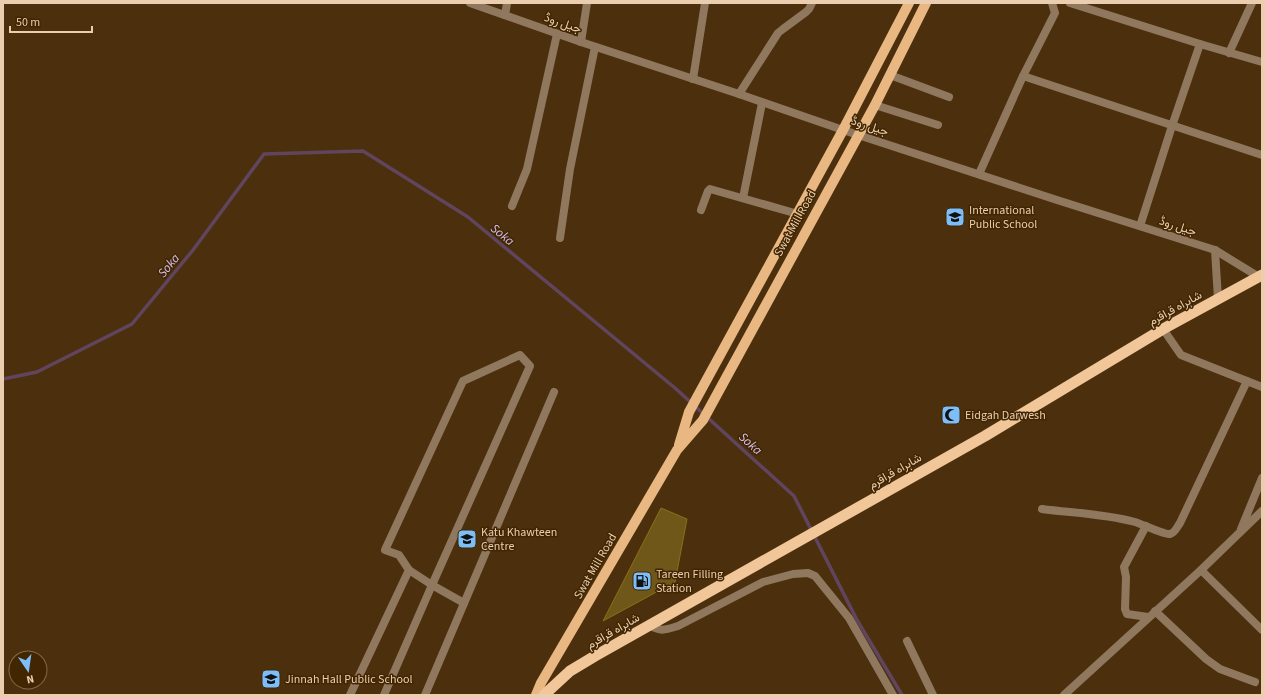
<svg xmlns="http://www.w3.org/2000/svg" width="1265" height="698" font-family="'Source Sans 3',Vazirmatn,sans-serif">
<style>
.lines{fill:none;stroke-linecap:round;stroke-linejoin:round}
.stream{stroke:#61445d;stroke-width:3.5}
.building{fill:#6f5719;stroke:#8d6e18}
.minor{stroke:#90785f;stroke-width:8}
.tertiary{stroke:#90785f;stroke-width:8}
.primary{stroke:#e9b782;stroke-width:10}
.trunk{stroke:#f1c699;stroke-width:11}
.labels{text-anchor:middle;stroke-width:3;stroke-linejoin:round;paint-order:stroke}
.street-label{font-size:12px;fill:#ebcdaf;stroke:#412602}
.poi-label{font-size:12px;fill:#ebcdaf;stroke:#412602;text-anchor:start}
.water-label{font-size:13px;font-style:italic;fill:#d6bdef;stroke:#412602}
</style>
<rect width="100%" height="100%" fill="#4c300d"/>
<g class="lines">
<path class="stream" d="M3,379L37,372L132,324L193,250L264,154L363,151L468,217L675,388L794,496L857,620L902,695"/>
</g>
<path class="building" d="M661,508L687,519L675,582L603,621Z"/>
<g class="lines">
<g class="minor">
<path d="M1070,3L1200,44L1262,62"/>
<path d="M505,15L507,3"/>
<path d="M581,42L587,3"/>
<path d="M1229,53L1252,3"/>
<path d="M890,75L949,97"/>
<path d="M1023,76L1262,155"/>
<path d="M693,79L705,3"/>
<path d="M739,94L778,33L783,29L806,12L809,9L812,3"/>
<path d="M875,105L938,125"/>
<path d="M979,174L1023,76L1055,13L1052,3"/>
<path d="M743,198L762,103"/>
<path d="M512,206L527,169L557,34"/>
<path d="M701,210L708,191L710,189L798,214"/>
<path d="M1140,226L1172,126L1200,44"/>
<path d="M560,238L570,169L595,47"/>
<path d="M1163,329L1181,355L1262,387"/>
<path d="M1042,509C1073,513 1105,514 1135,522C1142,524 1165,535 1170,534C1175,533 1177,527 1180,523L1247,381"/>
<path d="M1146,526L1124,567L1126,577L1125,609L1127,614L1148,617"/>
<path d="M1241,529L1262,478"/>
<path d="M1201,570L1262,630"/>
<path d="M1155,611L1206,659L1220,669L1255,682"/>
<path d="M649,625C661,632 665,630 678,626L763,582L793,574L808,573L815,576L849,618L893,695"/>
<path d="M907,641L933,695"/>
<path d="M350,695L409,570"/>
<path d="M384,695L432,585L409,570L399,555L385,550L463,381L520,355L530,366L432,585L464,603"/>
<path d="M425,695L554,392"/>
<path d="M1064,695L1201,570L1262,511"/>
</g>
<g class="tertiary">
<path d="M470,3L581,42L739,94L843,130L1057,200L1215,250L1259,277"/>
<path d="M1215,250L1218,299"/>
</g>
<g class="primary">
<path d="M679,445L689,412L843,130L909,3"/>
<path d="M536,695L541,683L677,450L703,420L875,105L926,3"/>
</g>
<path class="trunk" d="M544,695L570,671L595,656L985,436L1163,329L1262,275"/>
</g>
<defs>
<g id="school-square" transform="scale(1)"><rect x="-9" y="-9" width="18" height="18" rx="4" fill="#7dbef9" stroke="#412602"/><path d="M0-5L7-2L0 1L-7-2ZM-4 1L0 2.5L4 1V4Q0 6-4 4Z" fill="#111"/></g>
<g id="mosque-square" transform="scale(1)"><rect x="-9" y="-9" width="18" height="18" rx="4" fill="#7dbef9" stroke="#412602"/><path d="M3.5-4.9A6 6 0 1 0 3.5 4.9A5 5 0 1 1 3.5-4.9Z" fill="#111"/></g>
<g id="fuel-square" transform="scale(1)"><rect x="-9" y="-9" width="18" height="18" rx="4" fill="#7dbef9" stroke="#412602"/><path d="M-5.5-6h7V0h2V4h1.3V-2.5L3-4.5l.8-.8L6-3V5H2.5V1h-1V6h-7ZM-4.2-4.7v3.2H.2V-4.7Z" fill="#111"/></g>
</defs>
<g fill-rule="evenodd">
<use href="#school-square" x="955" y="217"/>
<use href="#mosque-square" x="951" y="415"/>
<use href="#school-square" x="467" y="539"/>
<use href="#fuel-square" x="642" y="581"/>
<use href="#school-square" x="271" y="679"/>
</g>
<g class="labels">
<g class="street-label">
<text transform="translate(563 23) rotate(19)" y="4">جیل روڈ</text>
<text transform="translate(870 126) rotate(18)" y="4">جیل روڈ</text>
<text transform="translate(795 223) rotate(-61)" y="4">Swat Mill Road</text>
<text transform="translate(1178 226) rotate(18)" y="4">جیل روڈ</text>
<text transform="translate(1175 308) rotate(-29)" y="4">شاہراہ قراقرم</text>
<text transform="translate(895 471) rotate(-30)" y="4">شاہراہ قراقرم</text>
<text transform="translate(595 566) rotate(-60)" y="4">Swat Mill Road</text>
<text transform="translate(613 631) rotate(-30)" y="4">شاہراہ قراقرم</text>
</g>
<g class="poi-label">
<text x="969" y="214">International<tspan x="969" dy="14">Public School</tspan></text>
<text x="965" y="419">Eidgah Darwesh</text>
<text x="481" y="536">Katu Khawteen<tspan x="481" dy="14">Centre</tspan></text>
<text x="656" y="578">Tareen Filling<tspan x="656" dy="14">Station</tspan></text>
<text x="285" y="683">Jinnah Hall Public School</text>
</g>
<g class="water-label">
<text transform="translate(503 234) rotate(39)" y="5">Soka</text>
<text transform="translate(168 265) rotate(-51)" y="5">Soka</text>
<text transform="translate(751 443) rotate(42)" y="5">Soka</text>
</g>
</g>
<rect width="1265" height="698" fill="none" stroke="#ebcdaf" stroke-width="8"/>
<g transform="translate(28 670) rotate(167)"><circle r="19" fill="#412602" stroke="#856947"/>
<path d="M0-3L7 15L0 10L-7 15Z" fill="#7dbef9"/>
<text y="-6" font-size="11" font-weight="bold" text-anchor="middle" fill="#ebcdaf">N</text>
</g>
<path d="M10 26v6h82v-6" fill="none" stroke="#ebcdaf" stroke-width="2"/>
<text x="16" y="26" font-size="12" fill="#ebcdaf" stroke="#412602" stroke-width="3" paint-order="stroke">50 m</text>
</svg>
